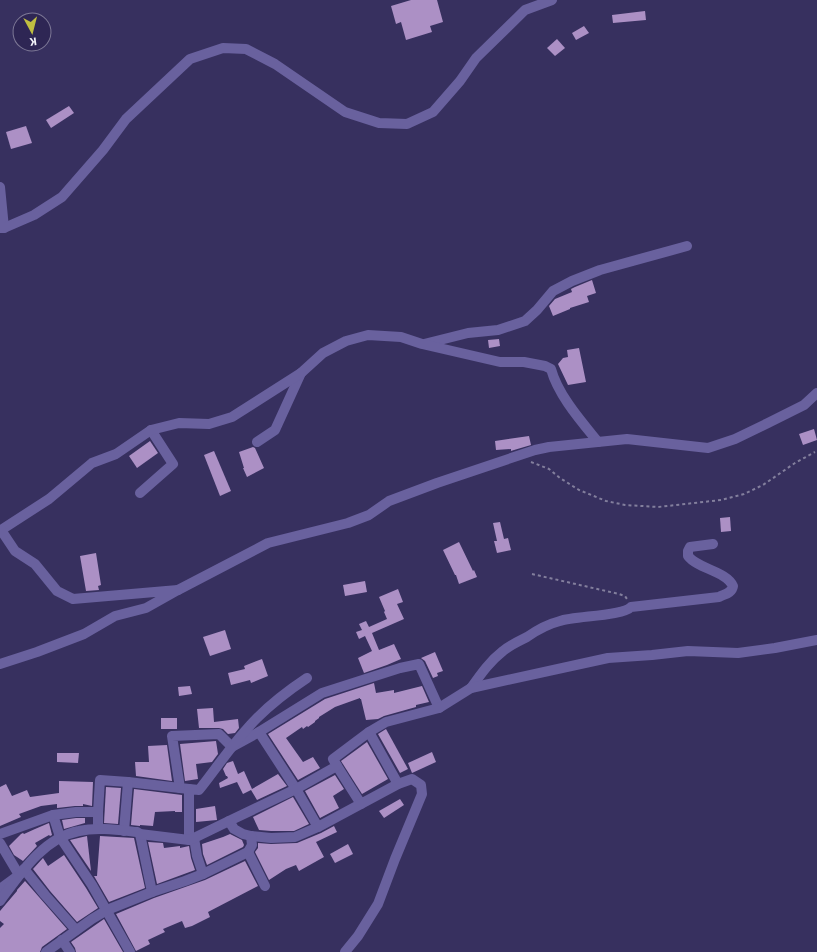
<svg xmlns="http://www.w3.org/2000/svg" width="817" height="952" font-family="'Exo 2',sans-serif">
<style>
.building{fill:#ac90c5}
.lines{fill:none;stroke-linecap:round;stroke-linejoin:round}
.path{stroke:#837f9d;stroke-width:2;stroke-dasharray:3 3;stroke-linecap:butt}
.minor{stroke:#69619e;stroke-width:10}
</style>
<rect width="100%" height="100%" fill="#37305f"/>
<g class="building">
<path d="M411,0H437L443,22L430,26L432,32L406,40L401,22L396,24L391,6Z"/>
<path d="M645,11L646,20L613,23L612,15Z"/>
<path d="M584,26L589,33L576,40L572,33Z"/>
<path d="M557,39L565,48L555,56L547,48Z"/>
<path d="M69,106L74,113L51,128L46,120Z"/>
<path d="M26,126L32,143L11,149L6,132Z"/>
<path d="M592,280L596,293L587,296L589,302L570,308V309L553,316L549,306L555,299L572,292L571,289L575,287Z"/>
<path d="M499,339L500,346L489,348L488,340Z"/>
<path d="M579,348L586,382L568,385L558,364L563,358L568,357L567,350Z"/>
<path d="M814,429L817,440L803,445L799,434Z"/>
<path d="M529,436L531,445L514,450L511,451V449L496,450L495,441Z"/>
<path d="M150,441L158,453L137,468L129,456Z"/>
<path d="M253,447L255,448L264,468L247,477L243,468H244L239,452Z"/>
<path d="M214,451L231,491L220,496L204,455Z"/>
<path d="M730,517L731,531L721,532L720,518Z"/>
<path d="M500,522L504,539L508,538L511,550L497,553L494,541H497L493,523Z"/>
<path d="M459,542L473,571L474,570L477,577L459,584L456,575H455L443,550Z"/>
<path d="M96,553L101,585L98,586L99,590L86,591L80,556Z"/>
<path d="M365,581L367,592L345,596L343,585Z"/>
<path d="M398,589L403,602L397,604L404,619L372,633L379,650L394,644L401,659L387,665L364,673L358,658L372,651L365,636L359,639L356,632L362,630L359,624L366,621L369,627L387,619L384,612L385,611L379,597Z"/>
<path d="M225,630L231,649L210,656L203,637Z"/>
<path d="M435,652L443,671L437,673L438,676L433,678L425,661L421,658Z"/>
<path d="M262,659L268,676L251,683L250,680L231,685L228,673L245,669L244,666Z"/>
<path d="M374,683L376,693L394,690V693L422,686L429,702L416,705V707L384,716L378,719L366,720L361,699H360V698L335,707L319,717V718L315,721V722L308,727L307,726L303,729L302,727L286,738L303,762L313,757L320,768L298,780L268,734L325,699Z"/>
<path d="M190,686L192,694L179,696L178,687Z"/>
<path d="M213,708L214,722L238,719L239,728L235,733L228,734L223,729L219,728H199L197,709Z"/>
<rect x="161" y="718" width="16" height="11"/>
<path d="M386,729L408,769L400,773L378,734Z"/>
<path d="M216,741L218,754L212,762L196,764L198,779L185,781L180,744Z"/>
<path d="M367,742L388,779L362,794L341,761Z"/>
<path d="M167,745L172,781L136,776L135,762H149L148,746Z"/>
<path d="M432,752L436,762L412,773L408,763Z"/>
<path d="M57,753H79L78,763L57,762Z"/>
<path d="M233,761L238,774L244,771L252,789L278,774L287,786L257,800L251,790L243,794L237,782L220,788L219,783L228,778L227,776H226L223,769L227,763Z"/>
<path d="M335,775L344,789L333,796L339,808L320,818L305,791Z"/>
<path d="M59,781L93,782L92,806L83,804V806H75L57,808V804L41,806L19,814L21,817L0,826V787L6,784L12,796L27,790L30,797L59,793Z"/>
<path d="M106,787L121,788L118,824L104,823Z"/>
<path d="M134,789L182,795V812H175V811L155,812L153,826L140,825V826L131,825Z"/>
<path d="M293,797L309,824L294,831H271L259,830L253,817Z"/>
<path d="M400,799L404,805L384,818L379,811Z"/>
<path d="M215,806L217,820L196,822V809Z"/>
<path d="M76,818H85V823L64,829L62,820Z"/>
<path d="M49,823L52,835L50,836L49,835L35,843L37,846L23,861L14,855L9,846L21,834L23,833L24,834L35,829Z"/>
<path d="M334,826L337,832L316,842L324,857L299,871L296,865L286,869L269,880L255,852L258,848V843L271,844L297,843L321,833Z"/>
<path d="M230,834L242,840L244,845L243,847L207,865L203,854L202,844L223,837Z"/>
<path d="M87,836L91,871L70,840Z"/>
<path d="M100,836L134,838L145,888L109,902L94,876H97Z"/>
<path d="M148,842L163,843L164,848L180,846V848L189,846L191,858L195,870L157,884Z"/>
<path d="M348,844L353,854L335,863L330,854Z"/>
<path d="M64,855L86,888L98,908L77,922L50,891L33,869L43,858L48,866Z"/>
<path d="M245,861L258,886L208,912L210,917L192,926L185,928L182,921L163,929L165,932L148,940L150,944L136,951L116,914L154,898L205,880Z"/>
<path d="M25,881L67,929L42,947L40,952H0V928L4,924L0,921V911L17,891V890Z"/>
<path d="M104,919L123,952H76L75,948L71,942Z"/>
</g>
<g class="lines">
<g class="path">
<path d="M531,462L549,469L560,478L579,490L606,501L625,505L658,507L721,500L744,494L763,485L795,463L815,452"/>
<path d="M532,574L619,594L625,596L627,599"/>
</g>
<g class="minor">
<path d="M0,187L4,228"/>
<path d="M0,228H4L34,215L62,197L103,150L126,119L190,59L223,48L246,49L275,64L345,112L379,123L407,124L433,112L460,81L476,58L525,10L552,0"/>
<path d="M424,344L468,333L498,330L525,321L537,310L553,291L572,281L600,270L687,246"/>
<path d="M257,442L275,430L301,373"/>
<path d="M140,493L173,464L151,430"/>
<path d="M0,530H1L49,499L92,463L116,454L151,430L179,423L209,424L232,417L301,373L323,353L346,341L368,335L401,337L422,344L500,362H524L545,366L551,369C558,395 581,421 598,442"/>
<path d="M178,590L268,543L348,523L369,515L389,501L437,483L535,450L549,447L627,439L708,448L735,439L768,423L804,405L817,393"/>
<path d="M0,664L37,652L84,634L115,616L146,608L178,590L73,599L57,591L35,564L15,551L1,530"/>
<path d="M471,688C481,674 490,661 503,651C510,645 519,641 527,637C537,630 548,624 560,621C574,616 623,616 631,607L719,597C725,594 732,593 733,586C726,571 698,569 688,556V551L690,547L713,544"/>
<path d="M259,732L322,693L400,668L419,664L439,708"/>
<path d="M369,732L398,784"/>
<path d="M337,766L361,804"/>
<path d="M189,789L180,788L172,736L219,734L232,747L259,732L296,789L318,827"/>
<path d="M98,812L100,780L128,782L180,788"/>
<path d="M53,815L60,837L92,885L130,952"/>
<path d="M229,821L234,829L243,834L251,836L271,838L295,837L318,827L398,784L412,779L421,785L422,794L395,859L378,904L358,936L345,952"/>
<path d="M124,831L128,782"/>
<path d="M0,834L53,815L76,812H98V829"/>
<path d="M140,834L152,892"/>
<path d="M194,838L197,856L203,874"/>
<path d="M189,840V789L199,790C218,766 235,740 257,718C272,703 289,690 307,678"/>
<path d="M0,843L19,875L0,889"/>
<path d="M248,852L265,886"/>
<path d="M24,869L45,895L76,930"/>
<path d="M0,901C20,874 43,838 79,831C97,827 118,830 137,832L140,834L189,840L194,838L229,821L296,789L337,766L333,759L369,732L386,722L439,708L471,688L608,658L652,655L688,651L738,653L775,648L817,640"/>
<path d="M62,940L70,952"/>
<path d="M46,952L92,919L107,910L152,892L185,881L203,874L248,852L252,845L251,836"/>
</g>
</g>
<g transform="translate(32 32) rotate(173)"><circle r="19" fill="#2e2654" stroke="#7d7896"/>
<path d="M0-3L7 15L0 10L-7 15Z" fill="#c0be41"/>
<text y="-6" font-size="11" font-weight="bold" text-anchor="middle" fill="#f4f4fa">K</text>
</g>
</svg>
